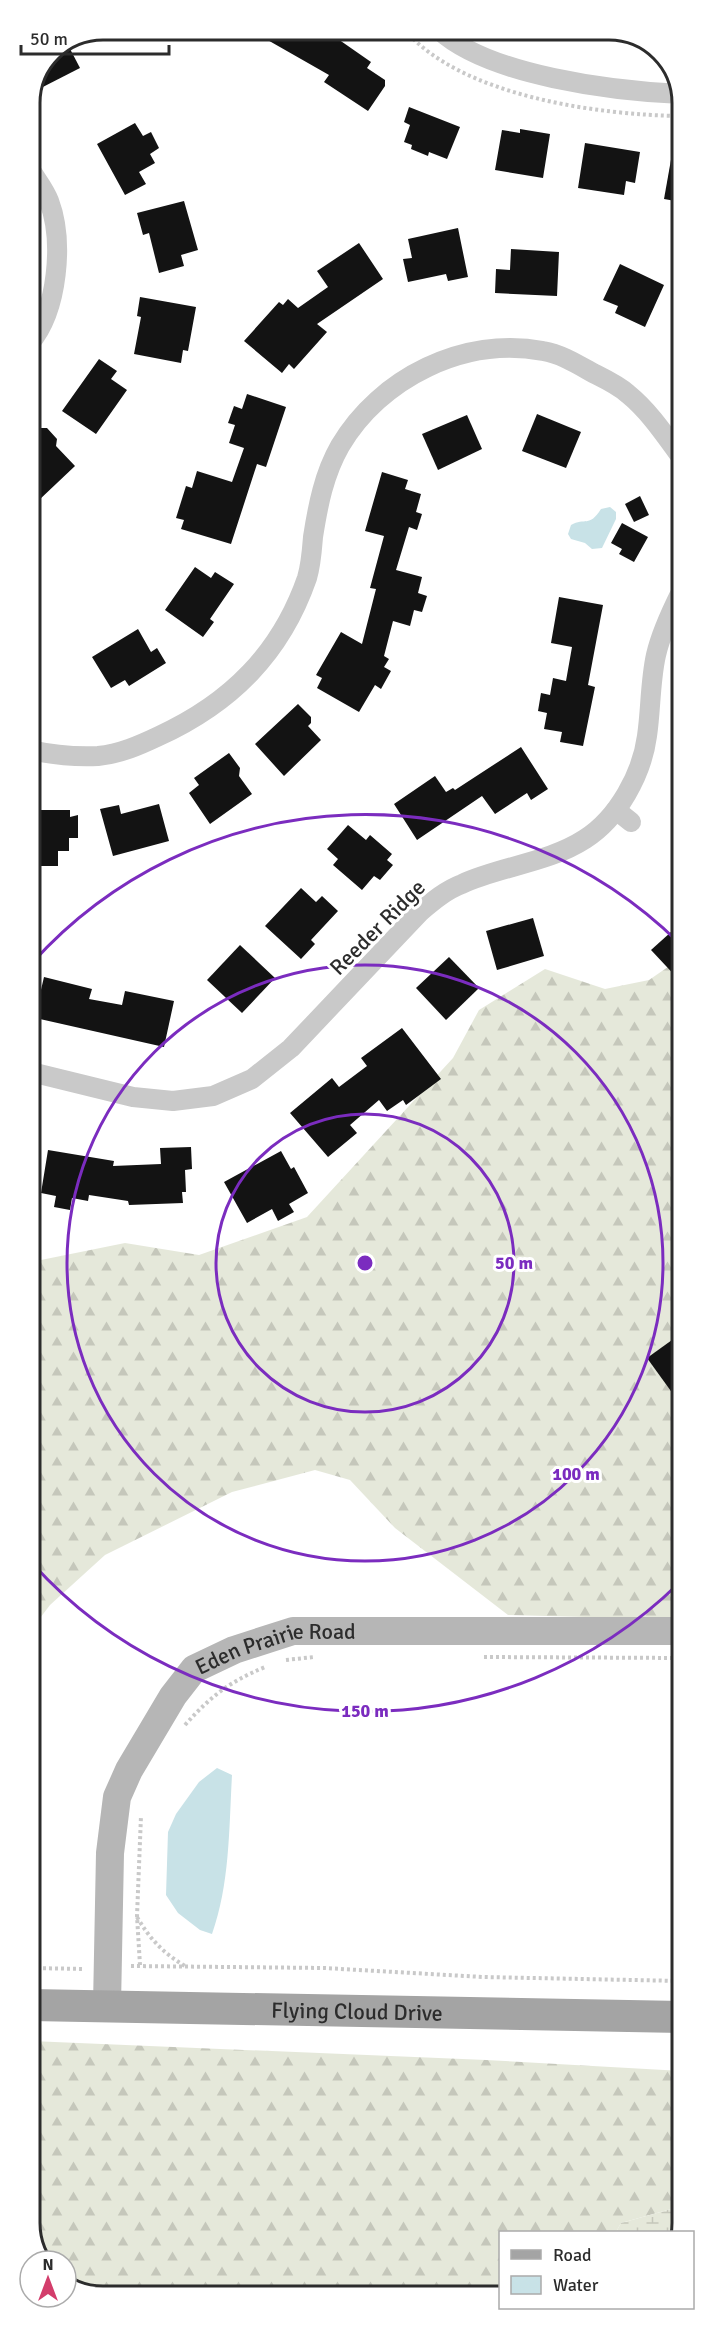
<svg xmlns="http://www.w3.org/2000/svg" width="712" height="2327" font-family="Signika,sans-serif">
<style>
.forest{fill:url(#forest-firs)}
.wetland{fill:url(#wetland-marsh)}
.water{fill:#c8e2e7}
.building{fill:#131313}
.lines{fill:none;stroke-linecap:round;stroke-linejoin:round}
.path{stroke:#c9c9c9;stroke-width:4;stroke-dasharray:3 3;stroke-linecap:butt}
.street{stroke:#c9c9c9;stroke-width:20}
.secondary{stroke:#b6b6b6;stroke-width:28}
.primary{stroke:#a4a4a4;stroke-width:32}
.ring{fill:none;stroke:#7b2cbf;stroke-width:3}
.labels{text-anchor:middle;stroke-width:6;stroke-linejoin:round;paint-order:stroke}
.street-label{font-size:22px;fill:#2c2c2c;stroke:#fff}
.rim{fill:none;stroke:#2c2c2c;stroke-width:3}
.centre{fill:#7b2cbf;stroke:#fff;stroke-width:3}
.ring-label{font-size:18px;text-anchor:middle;font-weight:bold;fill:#7b2cbf;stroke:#fff;stroke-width:6;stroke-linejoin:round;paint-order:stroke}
</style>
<defs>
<pattern id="forest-firs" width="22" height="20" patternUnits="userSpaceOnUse" patternTransform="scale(1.5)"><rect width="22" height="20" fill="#e5e8da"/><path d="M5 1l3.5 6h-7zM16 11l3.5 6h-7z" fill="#c5c7bb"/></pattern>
<pattern id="wetland-marsh" width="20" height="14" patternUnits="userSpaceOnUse" patternTransform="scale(1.5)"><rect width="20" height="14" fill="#e5e8da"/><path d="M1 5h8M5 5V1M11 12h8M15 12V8" fill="none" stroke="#c5c7bb"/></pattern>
</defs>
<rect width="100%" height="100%" fill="#fff"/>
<g class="forest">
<path d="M681,958L682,1626L671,1629L586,1617L508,1615L395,1528L350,1480L315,1470L232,1492L105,1555L50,1605L31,1630V1262L125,1243L199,1255L307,1217L453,1058L479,1010L545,969L605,989L649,980Z"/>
<path d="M31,2041L486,2060L682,2071V2206L621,2223L616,2232H500V2296L98,2297L66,2283V2261H45L31,2238Z"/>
</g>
<path class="wetland" d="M682,2206V2224L679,2232H616L621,2223Z"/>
<g class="water">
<path d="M610,507L616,512V519L602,548L592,549L585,543L571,539L568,534L571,525C585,517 589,528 601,509Z"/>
<path d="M217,1768L232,1775C229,1828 230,1884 212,1934L200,1930L178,1913L166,1895L168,1832L176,1814L199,1782Z"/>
</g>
<g class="building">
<path d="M250,30H325L371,62L367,68L385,80V86L368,111L324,82L329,75Z"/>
<path d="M68,45L80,68L35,91L52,51Z"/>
<path d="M409,107L460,127L447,159L429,152L428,156L411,149L412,145L404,142L410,125L404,122Z"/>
<path d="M135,123L143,136L151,132L159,148L150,154L155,163L139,172L146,184L125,195L97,144Z"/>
<path d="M520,129L550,134L543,178L495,170L502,130L520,133Z"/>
<path d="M585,143L640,152L635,183L626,181L624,195L578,188Z"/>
<path d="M672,154L681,155V202L664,199Z"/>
<path d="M184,201L198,250L181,255L184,266L159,273L149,233L143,235L137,213Z"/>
<path d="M458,228L468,277L448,281L446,274L408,282L403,259L412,258L408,239Z"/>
<path d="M359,243L383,279L317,324L327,332L294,369L289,364L282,373L244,341L279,302L283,305L288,299L298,308L328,287L317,271Z"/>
<path d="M511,249L559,252L557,296L495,293L496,269L510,270Z"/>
<path d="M620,264L664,285L645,327L615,313L618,306L603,300Z"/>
<path d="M140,297L196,307L188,351L183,350L181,363L134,354L141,317L137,316Z"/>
<path d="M99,359L117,371L111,379L127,390L96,434L62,411Z"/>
<path d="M247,394L286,407L266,467L257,464L231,544L181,529L184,520L176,518L186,486L192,488L197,471L232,482L244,448L229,443L235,425L228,423L234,406L242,409Z"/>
<path d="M537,414L581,432L566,468L522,451Z"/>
<path d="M467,415L482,449L438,470L422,434Z"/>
<path d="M41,428H47L57,439L56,446L75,466L38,501L30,492V438Z"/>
<path d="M382,472L408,480L405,489L421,494L416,512L422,514L417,530L409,527L396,570L422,577L418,593L427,596L422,612L414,610L410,626L393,621L384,656L389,659L384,667L391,671L381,689L375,685L359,712L317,688L322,678L316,675L341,632L362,644L376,589L370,588L384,536L365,531Z"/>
<path d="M640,496L649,515L634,522L625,504Z"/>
<path d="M622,523L648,537L634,562L619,554L622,549L611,543Z"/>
<path d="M195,567L211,578L215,572L234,584L210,619L214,622L203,637L165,610Z"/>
<path d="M559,597L603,605L588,685L595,687L583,746L560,742L562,732L544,729L547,713L538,711L541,693L550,695L553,678L566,681L572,647L551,643Z"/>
<path d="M138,629L151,652L157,648L166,663L129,686L125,680L111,688L92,657Z"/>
<path d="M298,704L311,717V723L308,726L321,740L284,776L255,744Z"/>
<path d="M521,747L548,789L531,800L527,793L495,814L482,796L417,840L394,804L435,776L446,792L453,788L455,790Z"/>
<path d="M229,753L240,768L239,776L252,794L210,824L189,793L199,785L194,778Z"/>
<path d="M159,804L169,841L113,856L100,809L119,805L121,814Z"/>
<path d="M30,810H70V817L78,815V838H69V851H58V866H35V849H31Z"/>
<path d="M348,825L366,840L370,835L392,854L387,860L393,865L380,880L374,876L362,890L333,865L338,859L327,849Z"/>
<path d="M301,888L316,902L322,896L338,911L311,940L315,944L301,959L265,926Z"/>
<path d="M533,918L544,956L497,970L486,931Z"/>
<path d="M681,923V982L651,950Z"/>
<path d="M240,945L275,978L242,1013L207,980Z"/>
<path d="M449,957L479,988L446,1020L416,988Z"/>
<path d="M44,977L92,989L89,999L122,1005L125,991L174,1001L164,1047L31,1017V992L40,994Z"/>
<path d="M402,1028L441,1079L406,1105L403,1100L387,1111L379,1100L350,1125L357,1133L328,1157L290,1113L332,1078L339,1087L367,1066L361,1058Z"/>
<path d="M191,1147L192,1169L185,1170L186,1192H182L183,1203L129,1205L128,1201L89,1195L88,1201L72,1198L70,1210L54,1207L56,1196L41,1193L48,1150L114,1161L113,1166L161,1164L160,1148Z"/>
<path d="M281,1151L291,1169L294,1167L308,1193L289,1204L294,1212L278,1221L272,1209L247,1223L224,1182Z"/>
<path d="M672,1340L681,1353V1405L647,1358Z"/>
</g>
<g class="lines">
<g class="path">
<path d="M405,30C461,96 598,115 681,116"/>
<path d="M484,1657L682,1658"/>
<path d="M286,1660L314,1657"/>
<path d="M185,1725C211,1696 229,1682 265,1667"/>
<path d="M137,1917C150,1939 163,1953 185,1966"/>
<path d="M140,1965L137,1916L141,1816"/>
<path d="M131,1966L324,1968L483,1977L682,1981"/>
<path d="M31,1968L85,1969"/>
</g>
<g class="street">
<path d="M439,30C489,76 614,91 681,94"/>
<path d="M30,169C36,179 45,190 49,201C64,241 58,310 30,343"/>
<path d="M30,750C53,755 75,757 98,756C120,754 140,745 159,736C231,703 281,653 307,578C311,565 312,550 313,537C318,505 324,474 340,446C380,378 464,336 543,351C561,354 577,364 593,373C605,379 618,385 628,394C649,411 665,435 681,457"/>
<path d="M616,810L631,822"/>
<path d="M31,1072L133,1097L173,1101L213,1096L252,1079L291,1048L420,912C433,901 446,890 462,884C501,866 548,863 585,839C618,818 642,774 647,736C651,709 650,682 656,655C661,633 671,612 681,592"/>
</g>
<path class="secondary" id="s1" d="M107,2005L110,1853L117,1797L129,1770L173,1696L194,1669L234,1650L293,1631H682"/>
<path class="primary" id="s2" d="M31,2005L682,2017"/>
</g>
<g class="ring">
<circle cx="365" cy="1263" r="149"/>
<circle cx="365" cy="1263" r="298"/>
<path d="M679 1583A448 448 0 0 1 32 1563M32 963A448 448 0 0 1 679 943"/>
</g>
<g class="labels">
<g class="street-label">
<text transform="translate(377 927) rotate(-45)" y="8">Reeder Ridge</text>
<text dy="8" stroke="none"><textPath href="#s1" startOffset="444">Eden Prairie Road</textPath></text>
<text dy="8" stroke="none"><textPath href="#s2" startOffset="326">Flying Cloud Drive</textPath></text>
</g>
</g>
<path d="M0 0H712V2327H0ZM103 40H609A63 63 0 0 1 672 103V2223A63 63 0 0 1 609 2286H103A63 63 0 0 1 40 2223V103A63 63 0 0 1 103 40Z" fill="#fff" fill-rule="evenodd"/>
<path class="rim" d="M103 40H609A63 63 0 0 1 672 103V2223A63 63 0 0 1 609 2286H103A63 63 0 0 1 40 2223V103A63 63 0 0 1 103 40Z"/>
<circle cx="365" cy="1263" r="9" class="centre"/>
<g class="ring-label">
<text x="514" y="1269">50 m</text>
<text x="576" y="1480">100 m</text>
<text x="365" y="1717">150 m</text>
</g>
<rect x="499" y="2231" width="195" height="78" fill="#ffffff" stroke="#ababab" stroke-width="1.5"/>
<rect x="511" y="2250" width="30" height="9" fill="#a4a4a4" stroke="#ababab" stroke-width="1.5"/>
<text x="553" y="2261" font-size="18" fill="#2c2c2c">Road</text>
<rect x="511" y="2276" width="30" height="18" fill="#c8e2e7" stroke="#ababab" stroke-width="1.5"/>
<text x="553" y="2291" font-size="18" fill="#2c2c2c">Water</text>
<g transform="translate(48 2279)"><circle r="28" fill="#ffffff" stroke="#ababab" stroke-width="1.5"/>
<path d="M0-4.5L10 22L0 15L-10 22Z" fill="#d33d6b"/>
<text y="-9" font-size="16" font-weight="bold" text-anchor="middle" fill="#2c2c2c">N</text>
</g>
<path d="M21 45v9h148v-9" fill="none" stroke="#2c2c2c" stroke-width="3"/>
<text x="30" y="45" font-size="18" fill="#2c2c2c" stroke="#ffffff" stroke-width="4.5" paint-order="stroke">50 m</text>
</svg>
